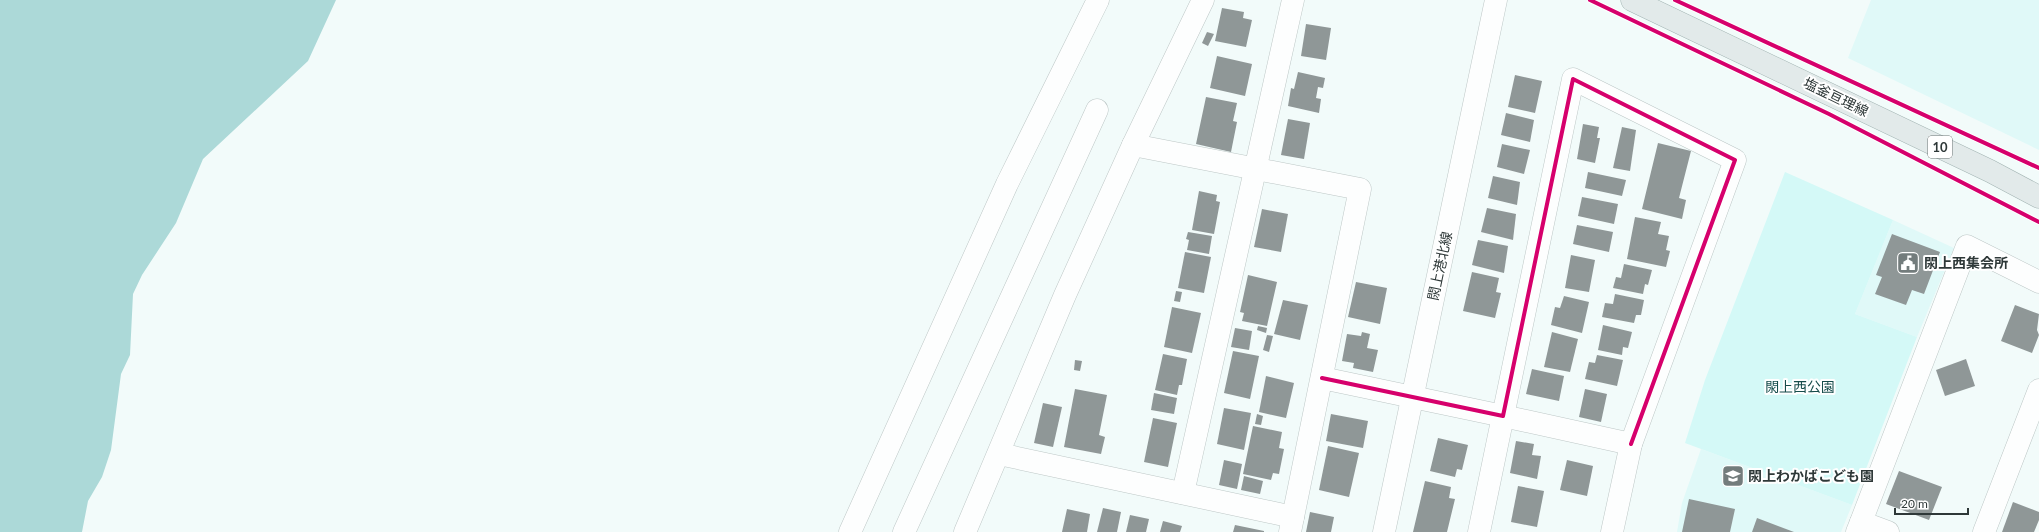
<svg xmlns="http://www.w3.org/2000/svg" width="2039" height="532" font-family="Lato,'Noto Sans JP',sans-serif">
<style>
.built{fill:#e0f9f8}
.green{fill:#d4f9f7}
.water{fill:#acd9d8}
.building{fill:#8f9797}
.lines{fill:none;stroke-linecap:round;stroke-linejoin:round}
.minor-casing{stroke:#bdc7c6;stroke-width:23}
.tertiary-casing{stroke:#bdc7c6;stroke-width:23}
.primary-casing{stroke:#a2b3b2;stroke-width:23}
.minor{stroke:#fdfefe;stroke-width:22}
.tertiary{stroke:#fdfefe;stroke-width:22}
.primary{stroke:#e2eaea;stroke-width:22}
.cycleway-casing{stroke:#fff;stroke-width:6}
.cycleway{stroke:#d6006c;stroke-width:4}
.labels{text-anchor:middle;stroke-width:4;stroke-linejoin:round;paint-order:stroke}
.shield{fill:#fff;stroke:#6d7474;stroke-width:1}
.shield-label{font-size:13px;font-weight:bold;fill:#2e3838}
.street-label{font-size:14px;fill:#2e3838;stroke:#fff}
.poi-label{font-size:14px;font-weight:bold;fill:#2e3838;stroke:#fff;text-anchor:start}
.park-label{font-size:14px;fill:#164c4b;stroke:#fff}
</style>
<rect width="100%" height="100%" fill="#f2fbfa"/>
<g class="built">
<path d="M1871,0H2039V150L1848,58Z"/>
<path d="M1893,220L1954,248L1917,337L1855,314Z"/>
<path d="M1701,449L1852,505L1841,532H1677L1682,503Z"/>
</g>
<path class="green" d="M1785,172L1893,220L1855,314L1917,337L1852,505L1685,443L1705,380Z"/>
<path class="water" d="M0,0H336L308,61L203,159L176,223L142,275L133,294L130,355L121,374L111,450L102,477L88,501L82,532H0Z"/>
<g class="building">
<path d="M1222,8L1244,12L1243,18L1252,20L1246,47L1215,41Z"/>
<path d="M1306,24L1331,28L1326,60L1301,56Z"/>
<path d="M1207,32L1214,34L1208,46L1202,43Z"/>
<path d="M1217,56L1252,64L1245,96L1210,88Z"/>
<path d="M1298,72L1325,78L1323,88L1318,87L1316,98L1321,99L1319,113L1288,106L1291,88L1294,89Z"/>
<path d="M1515,75L1542,81L1535,113L1508,107Z"/>
<path d="M1206,97L1237,103L1233,121L1237,122L1231,152L1196,144Z"/>
<path d="M1506,113L1534,120L1530,142L1501,135Z"/>
<path d="M1288,119L1310,123L1304,159L1281,155Z"/>
<path d="M1583,124L1599,127L1597,138H1600L1595,163L1577,159Z"/>
<path d="M1622,127L1636,130L1630,171L1613,168Z"/>
<path d="M1658,143L1691,151L1679,198L1686,200L1682,219L1642,209Z"/>
<path d="M1502,144L1530,150L1524,174L1497,167Z"/>
<path d="M1588,172L1626,180L1622,196L1585,188Z"/>
<path d="M1493,176L1520,182L1517,205L1488,198Z"/>
<path d="M1199,191L1217,195L1216,201L1220,202L1214,234L1192,230Z"/>
<path d="M1582,197L1618,204L1614,224L1578,216Z"/>
<path d="M1487,208L1516,214L1513,240L1481,232Z"/>
<path d="M1262,209L1288,214L1281,252L1254,247Z"/>
<path d="M1635,217L1661,222L1658,234L1669,236L1666,250L1670,251L1666,267L1627,259Z"/>
<path d="M1577,225L1613,232L1609,252L1573,244Z"/>
<path d="M1188,232L1212,236L1209,254L1187,250L1189,240L1186,239Z"/>
<path d="M1892,234L1940,252L1924,294L1912,290L1906,305L1875,294L1882,277L1876,275Z"/>
<path d="M1478,240L1508,246L1504,273L1472,265Z"/>
<path d="M1185,252L1211,257L1204,293L1178,288Z"/>
<path d="M1571,255L1595,260L1589,292L1565,288Z"/>
<path d="M1624,264L1652,270L1648,285L1645,284L1643,294L1613,288L1616,277L1621,278Z"/>
<path d="M1472,272L1499,278L1496,292L1501,293L1495,318L1463,311Z"/>
<path d="M1248,275L1277,282L1267,326L1242,321L1244,313L1240,312Z"/>
<path d="M1356,282L1387,288L1380,324L1348,317Z"/>
<path d="M1176,291L1182,292L1180,302L1174,301Z"/>
<path d="M1615,294L1644,300L1641,315H1636L1634,323L1602,317L1605,303L1613,304Z"/>
<path d="M1564,296L1589,302L1582,333L1551,325L1555,307L1560,308Z"/>
<path d="M1283,300L1308,305L1300,340L1274,334Z"/>
<path d="M2015,305L2039,314L2037,330L2039,335L2032,353L2001,341Z"/>
<path d="M1172,307L1201,313L1192,353L1164,347Z"/>
<path d="M1603,325L1632,332L1628,348L1623,347L1622,355L1598,350Z"/>
<path d="M1258,326L1267,328L1266,333L1257,330Z"/>
<path d="M1235,328L1252,331L1249,350L1231,347Z"/>
<path d="M1362,332L1370,334L1367,348L1378,350L1373,372L1353,368L1354,363L1342,361L1347,334L1361,336Z"/>
<path d="M1552,332L1578,339L1570,372L1544,367Z"/>
<path d="M1267,335L1273,336L1269,352L1263,350Z"/>
<path d="M1233,351L1259,356L1250,399L1224,393Z"/>
<path d="M1163,354L1187,359L1182,385H1179L1177,395L1155,390Z"/>
<path d="M1597,355L1623,360L1617,386L1585,379L1589,362L1595,363Z"/>
<path d="M1966,359L1975,386L1945,396L1936,370Z"/>
<path d="M1075,360L1082,361L1080,371L1074,370Z"/>
<path d="M1532,369L1564,376L1559,401L1526,394Z"/>
<path d="M1266,376L1294,383L1286,418L1259,412Z"/>
<path d="M1075,389L1107,395L1099,435L1105,437L1101,454L1064,447Z"/>
<path d="M1585,389L1607,394L1601,422L1579,417Z"/>
<path d="M1154,393L1177,398L1174,414L1151,410Z"/>
<path d="M1043,403L1062,407L1053,447L1034,443Z"/>
<path d="M1224,408L1251,413L1244,450L1217,444Z"/>
<path d="M1257,414L1263,416L1261,425L1255,424Z"/>
<path d="M1331,414L1368,421L1363,448L1326,441Z"/>
<path d="M1153,418L1177,423L1168,467L1144,462Z"/>
<path d="M1253,426L1282,432L1279,448L1284,449L1279,474L1273,473L1271,480L1243,474Z"/>
<path d="M1438,438L1468,445L1462,470L1457,469L1455,477L1430,471Z"/>
<path d="M1516,441L1534,444L1532,455L1541,456L1537,479L1510,473Z"/>
<path d="M1328,446L1359,453L1349,497L1319,490Z"/>
<path d="M1224,460L1242,464L1237,489L1219,485Z"/>
<path d="M1567,460L1593,466L1587,496L1560,490Z"/>
<path d="M1899,471L1942,487L1929,520L1886,504Z"/>
<path d="M1244,476L1263,481L1260,494L1241,490Z"/>
<path d="M1425,481L1451,487L1449,498L1455,499L1447,532H1413Z"/>
<path d="M1518,486L1544,491L1537,527L1511,522Z"/>
<path d="M1689,499L1735,509L1730,532H1682Z"/>
<path d="M2013,502L2039,512V520L2034,532H2002Z"/>
<path d="M1103,508L1121,512L1117,532H1097Z"/>
<path d="M1067,509L1090,514L1087,532H1062Z"/>
<path d="M1310,512L1334,517L1331,532H1306Z"/>
<path d="M1130,515L1149,519L1146,532H1126Z"/>
<path d="M1757,518L1794,532H1752Z"/>
<path d="M1163,521L1182,526L1180,532H1160Z"/>
<path d="M1235,525L1264,531V532H1233Z"/>
</g>
<g class="lines">
<g class="minor-casing">
<g id="minor">
<path d="M1133,145L1360,189L1293,517"/>
<path d="M1322,378L1503,416L1573,79L1735,160L1631,444"/>
<path d="M999,454L1293,517L1290,532"/>
<path d="M1183,493L1293,0"/>
<path d="M1861,522L1967,246L2039,282"/>
<path d="M850,532L1007,184L1098,0"/>
<path d="M904,532L1097,110"/>
<path d="M1479,532L1503,416L1631,444L1612,532"/>
<path d="M1857,532L1861,522L1888,532"/>
<path d="M1984,532L2039,390"/>
</g>
</g>
<g class="tertiary-casing">
<g id="tertiary">
<path d="M965,532L1065,295L1133,145L1203,0"/>
<path d="M1384,532L1496,0"/>
</g>
</g>
<g class="primary-casing">
<path id="primary" d="M1632,0L1990,171L2039,197"/>
</g>
<use href="#minor" class="minor"/>
<use href="#tertiary" class="tertiary"/>
<use href="#primary" class="primary"/>
<g class="cycleway-casing">
<g id="cycleway">
<path d="M1590,0L1829,114L2039,222"/>
<path d="M1675,0L2039,168"/>
<path d="M1322,378L1503,416L1573,79L1735,160L1631,444"/>
</g>
</g>
<use href="#cycleway" class="cycleway"/>
</g>
<defs>
<g id="civic-square" transform="scale(1.15)"><rect x="-9" y="-9" width="18" height="18" rx="4" fill="#737c7c" stroke="#fff"/><path d="M-.6-6.5H3V-4.5H.6V-3L4-1V1h2V6H-6V1h2V-1L-.6-3ZM-1.2 2.5V6h2.4V2.5Z" fill="#fff"/></g>
<g id="school-square" transform="scale(1.15)"><rect x="-9" y="-9" width="18" height="18" rx="4" fill="#737c7c" stroke="#fff"/><path d="M0-5L7-2L0 1L-7-2ZM-4 1L0 2.5L4 1V4Q0 6-4 4Z" fill="#fff"/></g>
</defs>
<g fill-rule="evenodd">
<use href="#civic-square" x="1908" y="263"/>
<use href="#school-square" x="1733" y="476"/>
</g>
<g class="labels">
<rect class="shield" x="1928" y="136" width="24" height="22" rx="3"/>
<g class="shield-label">
<text x="1940" y="152">10</text>
</g>
<g class="street-label">
<text transform="translate(1836 97) rotate(26)" y="5">塩釜亘理線</text>
<text transform="translate(1440 266) rotate(-78)" y="5">閖上港北線</text>
</g>
<g class="poi-label">
<text x="1924" y="268">閖上西集会所</text>
<text x="1748" y="481">閖上わかばこども園</text>
</g>
<g class="park-label">
<text x="1800" y="392">閖上西公園</text>
</g>
</g>
<path d="M1895 508v6h73v-6" fill="none" stroke="#2e3838" stroke-width="2"/>
<text x="1901" y="508" font-size="12" fill="#2e3838" stroke="#ffffff" stroke-width="3" paint-order="stroke">20 m</text>
</svg>
